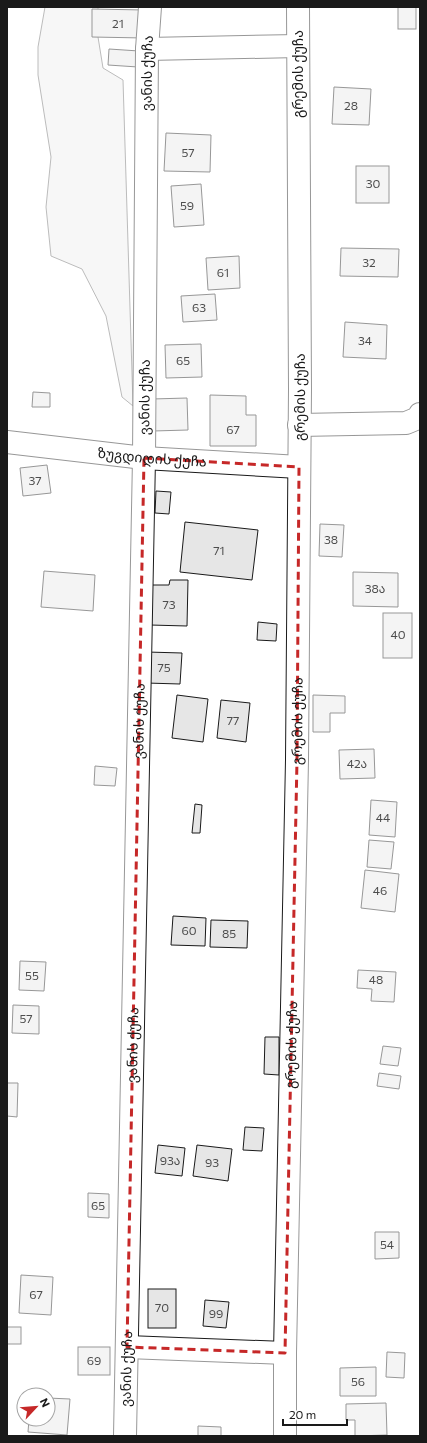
<svg xmlns="http://www.w3.org/2000/svg" width="427" height="1443" font-family="Commissioner,'Noto Sans Georgian',sans-serif">
<style>
.built{fill:#ededed;stroke:#6a6a6a}
.building{fill:#e6e6e6;stroke:#1a1a1a}
.lines{fill:none;stroke-linecap:round;stroke-linejoin:round}
.minor-casing{stroke:#1a1a1a;stroke-width:24}
.minor{stroke:#fff;stroke-width:22}
.marked{fill:none;stroke:#c62828;stroke-width:3;stroke-dasharray:8 5;stroke-linejoin:round}
.labels{text-anchor:middle;stroke-width:3;stroke-linejoin:round;paint-order:stroke}
.number-label{font-size:12px;fill:#4d4d4d}
.street-label{font-size:14px;fill:#1a1a1a;stroke:#fff}
</style>
<rect width="100%" height="100%" fill="#fff"/>
<path class="built" d="M45,7H98V37L103,68L123,80L133,406L122,397L106,316L82,269L51,256L46,207L51,157L38,75V47Z"/>
<g class="building">
<rect x="398" y="7" width="18" height="22"/>
<path d="M92,9L144,10V38L92,37Z"/>
<path d="M109,49L139,51L138,67L108,65Z"/>
<path d="M334,87L371,89L369,125L332,124Z"/>
<path d="M166,133L211,135L210,172L164,171Z"/>
<rect x="356" y="166" width="33" height="37"/>
<path d="M201,184L204,225L174,227L171,186Z"/>
<path d="M341,248L399,249L398,277L340,276Z"/>
<path d="M239,256L240,288L208,290L206,258Z"/>
<path d="M215,294L217,320L183,322L181,296Z"/>
<path d="M345,322L387,325L386,359L343,357Z"/>
<path d="M201,344L202,377L166,378L165,345Z"/>
<path d="M33,392L50,393V407H32Z"/>
<path d="M210,395L246,396V415H256V446H210Z"/>
<path d="M187,398L188,430L153,431L152,399Z"/>
<path d="M47,465L51,493L23,496L20,468Z"/>
<path d="M156,491L171,492L169,514L155,513Z"/>
<path d="M185,522L258,530L252,580L180,572Z"/>
<path d="M320,524L344,525L342,557L319,556Z"/>
<path d="M44,571L95,575L93,611L41,607Z"/>
<path d="M353,572L398,573V607L353,606Z"/>
<path d="M170,580H188L187,626L150,625L151,585H169Z"/>
<rect x="383" y="613" width="29" height="45"/>
<path d="M258,622L277,624L276,641L257,640Z"/>
<path d="M147,652L182,653L180,684L146,683Z"/>
<path d="M177,695L208,699L203,742L172,738Z"/>
<path d="M313,695L345,696V713H330V732H313Z"/>
<path d="M221,700L250,703L246,742L217,738Z"/>
<path d="M374,749L375,778L340,779L339,750Z"/>
<path d="M95,766L117,768L115,786L94,785Z"/>
<path d="M371,800L397,802L395,837L369,835Z"/>
<path d="M195,804L202,805L200,833H192Z"/>
<path d="M369,840L394,842L391,869L367,867Z"/>
<path d="M365,870L399,874L395,912L361,908Z"/>
<path d="M173,916L206,918L205,946L171,945Z"/>
<path d="M211,920L248,921L247,948L210,947Z"/>
<path d="M20,961L46,962L44,991L19,990Z"/>
<path d="M358,970L396,972L394,1002L371,1001L372,989L357,988Z"/>
<path d="M13,1005L39,1006V1034L12,1033Z"/>
<path d="M265,1037H279V1075L264,1074Z"/>
<path d="M383,1046L401,1048L398,1066L380,1064Z"/>
<path d="M379,1073L401,1076L399,1089L377,1086Z"/>
<path d="M7,1083H18L17,1117L7,1116Z"/>
<path d="M245,1127L264,1128L262,1151L243,1150Z"/>
<path d="M158,1145L185,1148L182,1176L155,1173Z"/>
<path d="M197,1145L232,1149L228,1181L193,1176Z"/>
<path d="M88,1193L109,1194V1218L88,1217Z"/>
<path d="M375,1232H399V1258L375,1259Z"/>
<path d="M21,1275L53,1277L51,1315L19,1313Z"/>
<rect x="148" y="1289" width="28" height="39"/>
<path d="M205,1300L229,1302L226,1328L203,1326Z"/>
<rect x="7" y="1327" width="14" height="17"/>
<rect x="78" y="1347" width="32" height="28"/>
<path d="M387,1352L405,1353L404,1378L386,1377Z"/>
<path d="M376,1367V1396H340V1368Z"/>
<path d="M48,1398L70,1399L67,1435L28,1432L29,1419H48Z"/>
<path d="M386,1403L387,1435L355,1436V1420H346V1404Z"/>
<path d="M198,1426L221,1427V1436H198Z"/>
</g>
<g class="lines">
<g class="minor-casing">
<g id="minor">
<path d="M147,49L298,46"/>
<path d="M299,425L406,423L418,418L420,414"/>
<path id="s1" d="M7,442L144,458L299,467"/>
<path d="M127,1347L285,1353"/>
<path id="s2" d="M125,1436L144,458L147,49L150,7"/>
<path id="s3" d="M285,1436V1353L297,760L300,389L298,7"/>
</g>
</g>
<use href="#minor" class="minor"/>
</g>
<path d="M0 0H427V1443H0ZM144,458L299,467L297,760L285,1353L127,1347Z" fill="#fff" fill-opacity=".55" fill-rule="evenodd"/>
<path class="marked" d="M144,458L299,467L297,760L285,1353L127,1347Z"/>
<g class="labels">
<g class="number-label">
<text x="118" y="28">21</text>
<text x="351" y="110">28</text>
<text x="188" y="157">57</text>
<text x="373" y="188">30</text>
<text x="187" y="210">59</text>
<text x="369" y="267">32</text>
<text x="223" y="277">61</text>
<text x="199" y="312">63</text>
<text x="365" y="345">34</text>
<text x="183" y="365">65</text>
<text x="233" y="434">67</text>
<text x="35" y="485">37</text>
<text x="331" y="544">38</text>
<text x="219" y="555">71</text>
<text x="375" y="593">38ა</text>
<text x="169" y="609">73</text>
<text x="398" y="639">40</text>
<text x="164" y="672">75</text>
<text x="233" y="725">77</text>
<text x="357" y="768">42ა</text>
<text x="383" y="822">44</text>
<text x="380" y="895">46</text>
<text x="189" y="935">60</text>
<text x="229" y="938">85</text>
<text x="32" y="980">55</text>
<text x="376" y="984">48</text>
<text x="26" y="1023">57</text>
<text x="170" y="1165">93ა</text>
<text x="212" y="1167">93</text>
<text x="98" y="1210">65</text>
<text x="387" y="1249">54</text>
<text x="36" y="1299">67</text>
<text x="162" y="1312">70</text>
<text x="216" y="1318">99</text>
<text x="94" y="1365">69</text>
<text x="358" y="1386">56</text>
</g>
<g class="street-label">
<text dy="5" stroke="none"><textPath href="#s2" startOffset="1363">ვანის ქუჩა</textPath></text>
<text transform="translate(298 74) rotate(-90)" y="5">გრემის ქუჩა</text>
<text dy="5" stroke="none"><textPath href="#s2" startOffset="1039">ვანის ქუჩა</textPath></text>
<text dy="5" stroke="none"><textPath href="#s3" startOffset="1039">გრემის ქუჩა</textPath></text>
<text dy="5" stroke="none"><textPath href="#s1" startOffset="146">ზუგდიდის ქუჩა</textPath></text>
<text dy="5" stroke="none"><textPath href="#s2" startOffset="715">ვანის ქუჩა</textPath></text>
<text dy="5" stroke="none"><textPath href="#s3" startOffset="715">გრემის ქუჩა</textPath></text>
<text dy="5" stroke="none"><textPath href="#s2" startOffset="391">ვანის ქუჩა</textPath></text>
<text dy="5" stroke="none"><textPath href="#s3" startOffset="391">გრემის ქუჩა</textPath></text>
<text dy="5" stroke="none"><textPath href="#s2" startOffset="67">ვანის ქუჩა</textPath></text>
</g>
</g>
<rect width="427" height="1443" fill="none" stroke="#1a1a1a" stroke-width="16"/>
<g transform="translate(36 1407) rotate(64)"><circle r="19" fill="#ffffff" stroke="#a3a3a3"/>
<path d="M0-3L7 15L0 10L-7 15Z" fill="#c62828"/>
<text y="-6" font-size="11" font-weight="bold" text-anchor="middle" fill="#1a1a1a">N</text>
</g>
<path d="M283 1419v6h64v-6" fill="none" stroke="#1a1a1a" stroke-width="2"/>
<text x="289" y="1419" font-size="12" fill="#1a1a1a" stroke="#ffffff" stroke-width="3" paint-order="stroke">20 m</text>
</svg>
